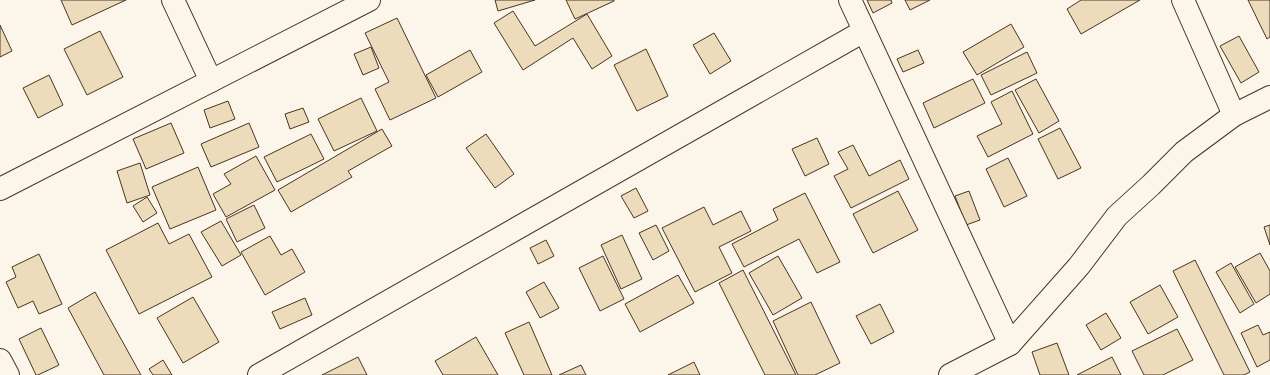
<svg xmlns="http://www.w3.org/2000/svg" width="1270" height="375" font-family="Manrope,sans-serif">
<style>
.building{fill:#ecdcbc;stroke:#4a3520}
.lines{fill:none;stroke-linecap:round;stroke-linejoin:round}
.minor-casing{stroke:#4a3520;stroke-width:24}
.minor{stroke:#fbf6e9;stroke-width:22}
</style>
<rect width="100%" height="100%" fill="#fbf6e9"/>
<g class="building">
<path d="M61,0H126L72,25Z"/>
<path d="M495,0H535L498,11Z"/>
<path d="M566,0H614V1L575,19Z"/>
<path d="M867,0H891L892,3L873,13Z"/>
<path d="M905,0H930L910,10Z"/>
<path d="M1081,0H1140L1081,34L1067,9Z"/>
<path d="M1248,0H1270V37L1267,39Z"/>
<path d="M513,11L535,46L587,14L612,56L592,69L573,38L523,70L494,23Z"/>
<path d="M397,18L436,98L390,120L375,89L389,82L365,33Z"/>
<path d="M1011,24L1024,47L977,75L963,52Z"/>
<path d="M0,25L12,51L0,57Z"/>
<path d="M100,31L123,77L87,95L64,49Z"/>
<path d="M714,33L731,61L710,74L693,45Z"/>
<path d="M1239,36L1259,72L1241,83L1220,46Z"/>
<path d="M371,47L379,68L363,75L354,54Z"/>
<path d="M646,49L668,96L637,111L614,65Z"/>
<path d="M470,50L482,72L438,97L426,75Z"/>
<path d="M918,50L924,63L903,72L897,59Z"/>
<path d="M1027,52L1037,73L991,95L981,75Z"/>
<path d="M49,75L63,105L38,118L23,88Z"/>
<path d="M973,79L985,103L934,128L923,103Z"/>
<path d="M1036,79L1059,121L1039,133L1015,90Z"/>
<path d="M1012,91L1033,134L988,157L977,136L1002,124L991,102Z"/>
<path d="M361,98L377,131L334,151L318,119Z"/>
<path d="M228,101L235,119L210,128L204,110Z"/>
<path d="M303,108L309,122L290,129L285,114Z"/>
<path d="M171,123L184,153L146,169L133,139Z"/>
<path d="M249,123L259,147L211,167L201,144Z"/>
<path d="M1060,128L1081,168L1058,179L1038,139Z"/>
<path d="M382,129L392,146L348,171L352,177L291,212L278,190Z"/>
<path d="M311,134L324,159L277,182L264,157Z"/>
<path d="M486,134L514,174L495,188L466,148Z"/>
<path d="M817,138L829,164L805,176L792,149Z"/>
<path d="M853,145L869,176L900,160L909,179L851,208L834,176L848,169L838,152Z"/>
<path d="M256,156L275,190L226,217L213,194L231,184L224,174Z"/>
<path d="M1008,158L1027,196L1004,207L986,169Z"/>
<path d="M140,163L150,195L127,203L117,171Z"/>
<path d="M198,167L216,210L170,229L152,187Z"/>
<path d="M636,188L648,211L634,218L621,196Z"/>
<path d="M898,191L918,230L873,253L853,214Z"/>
<path d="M969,191L980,220L966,225L955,196Z"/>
<path d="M805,193L840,262L817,273L799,239L744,267L732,244L778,220L773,209Z"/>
<path d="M147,197L157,213L143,222L133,206Z"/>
<path d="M254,205L265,228L237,242L226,219Z"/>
<path d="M704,207L713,225L741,211L751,231L719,247L732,273L695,292L662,228Z"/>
<path d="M221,221L241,255L222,266L201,232Z"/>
<path d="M158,223L169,244L189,234L212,277L139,314L106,250Z"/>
<path d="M656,225L669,251L653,260L639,233Z"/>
<path d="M1270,225V245L1264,227Z"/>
<path d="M622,235L642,279L621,289L601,245Z"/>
<path d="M270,236L281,255L292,249L305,272L265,295L241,252Z"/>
<path d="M546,240L554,256L538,264L530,248Z"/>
<path d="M1260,253L1270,271V294L1256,303L1235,267Z"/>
<path d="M39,254L62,304L39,314L33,301L18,308L6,282L16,277L12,267Z"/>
<path d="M603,256L624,299L600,311L579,268Z"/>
<path d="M778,256L802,298L773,315L749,273Z"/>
<path d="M1195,260L1250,372L1244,375H1224L1173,271Z"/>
<path d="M1231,263L1254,304L1240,313L1216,272Z"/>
<path d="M743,270L796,375H765L719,283Z"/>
<path d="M678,275L694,303L640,332L625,304Z"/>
<path d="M544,282L559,308L540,318L526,292Z"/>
<path d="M1160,285L1178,317L1148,334L1130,302Z"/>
<path d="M95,292L141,375H104L68,308Z"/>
<path d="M193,297L219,342L183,363L157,318Z"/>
<path d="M305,298L312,315L280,329L272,312Z"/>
<path d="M811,302L840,363L815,375H798L773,321Z"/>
<path d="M880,304L894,332L871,344L856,316Z"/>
<path d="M1106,313L1121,338L1101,350L1086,325Z"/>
<path d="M529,322L552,375H524L505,333Z"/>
<path d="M1258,325L1263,335L1270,332V360L1257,367L1241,333Z"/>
<path d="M41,328L59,365L38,375H36L19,339Z"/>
<path d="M1177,329L1193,360L1163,375H1144L1132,351Z"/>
<path d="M476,337L498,375H443L435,361Z"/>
<path d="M1057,343L1069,375H1040L1032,352Z"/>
<path d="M358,357L367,375H322Z"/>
<path d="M1112,357L1121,375H1077Z"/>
<path d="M163,360L172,375H153L149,369Z"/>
<path d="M694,362L700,375H668Z"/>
<path d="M581,365L586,375H559Z"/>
</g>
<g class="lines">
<g class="minor-casing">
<g id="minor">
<path d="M173,0L211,81"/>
<path d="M850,0L1010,344"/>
<path d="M1183,0L1234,115"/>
<path d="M0,189L369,0"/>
<path d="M0,360L8,375"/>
<path d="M259,375L864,31"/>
<path d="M950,375L1010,344L1079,266L1117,216L1151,185L1184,152L1234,115L1270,97"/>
</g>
</g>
<use href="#minor" class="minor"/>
</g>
</svg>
